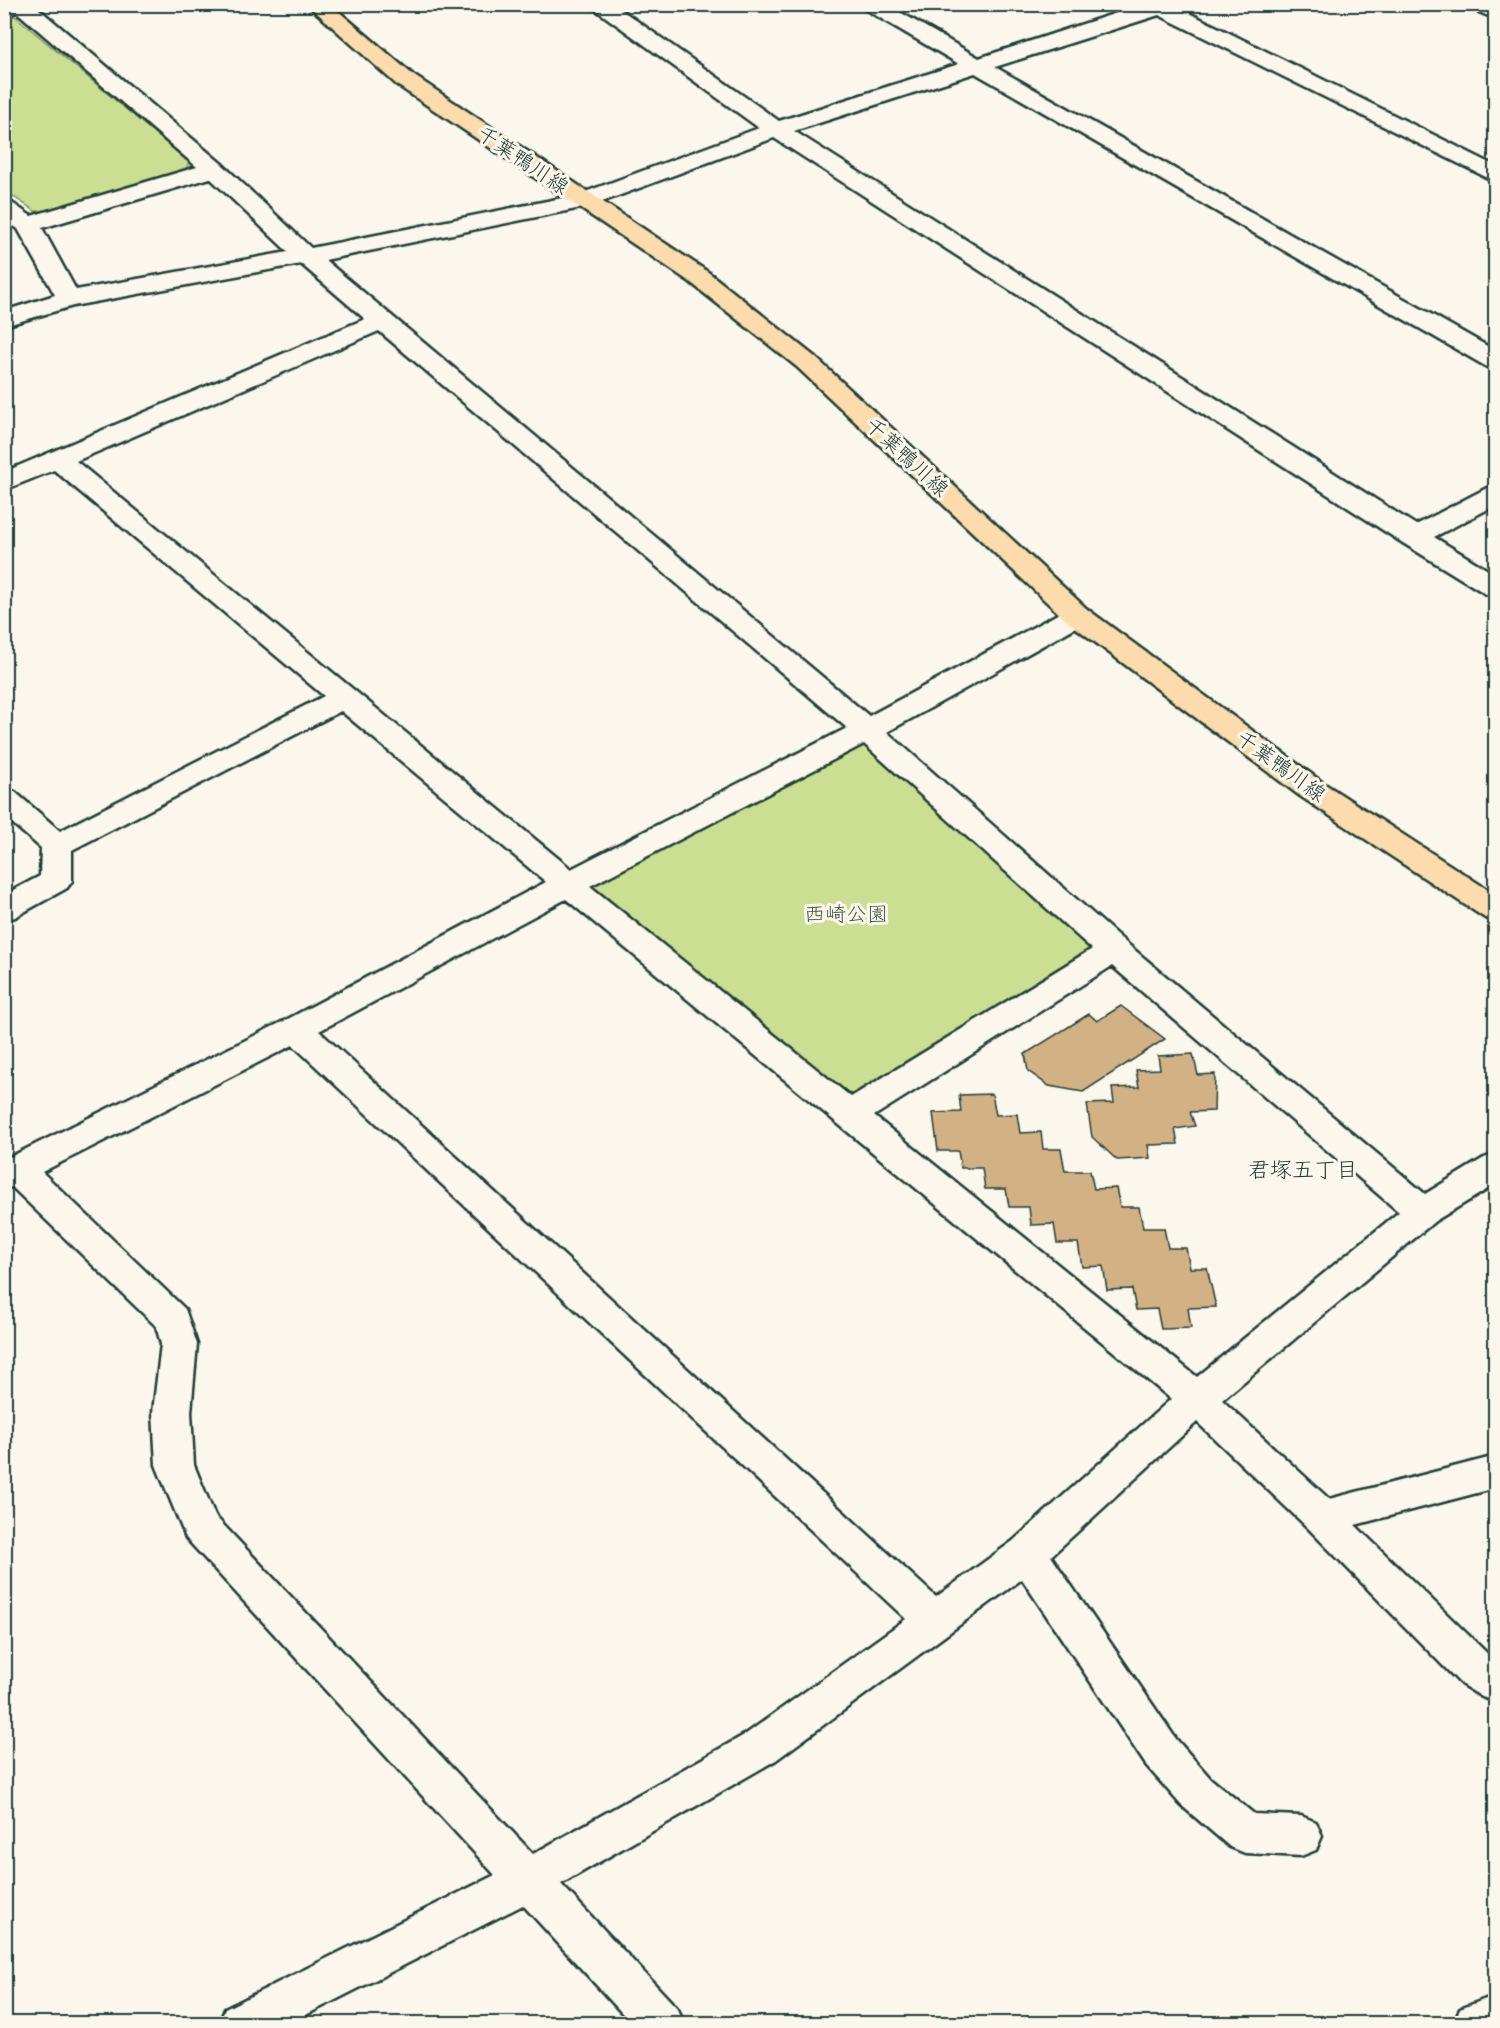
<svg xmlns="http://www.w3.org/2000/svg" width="1500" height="2028" font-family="Pangolin,'Klee One',sans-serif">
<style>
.green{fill:#cbdf93;stroke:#758e64;stroke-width:1.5}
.building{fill:#d2b185;stroke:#1f3d34;stroke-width:1.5}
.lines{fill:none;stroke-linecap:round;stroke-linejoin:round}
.minor-casing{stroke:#1f3d34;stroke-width:5}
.major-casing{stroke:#1f3d34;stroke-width:5}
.minor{fill:#fbf7ec;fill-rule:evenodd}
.major{fill:#fcdcac;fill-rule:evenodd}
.labels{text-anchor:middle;stroke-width:6;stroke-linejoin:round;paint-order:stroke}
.street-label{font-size:21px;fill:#1f3d34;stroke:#fbf7ec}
.park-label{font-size:21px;fill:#415d47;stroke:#fbf7ec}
.neighbourhood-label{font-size:22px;fill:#1f3d34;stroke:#fbf7ec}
</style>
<rect width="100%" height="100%" fill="#fbf7ec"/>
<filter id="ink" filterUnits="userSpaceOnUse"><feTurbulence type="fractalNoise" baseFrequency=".0167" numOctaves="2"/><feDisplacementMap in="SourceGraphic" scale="12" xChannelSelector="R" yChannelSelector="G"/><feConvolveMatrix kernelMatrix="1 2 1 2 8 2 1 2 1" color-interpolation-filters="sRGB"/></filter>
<g filter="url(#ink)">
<g class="green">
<path d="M15,16L189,162L185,171L50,212L35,211L5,191V17Z"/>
<path d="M867,730L1114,950L851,1114L568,884Z"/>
</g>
<g class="building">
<path d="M1121,1006L1165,1039L1083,1092L1049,1086L1028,1071L1025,1054L1089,1014L1097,1021Z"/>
<path d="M1193,1054L1198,1075L1215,1074L1214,1111L1190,1112L1195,1126L1175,1129L1178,1144L1148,1145L1150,1158L1117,1160L1092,1137L1087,1104L1114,1103L1112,1088L1139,1087L1136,1070L1160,1069L1158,1056Z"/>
<path d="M992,1094L996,1115L1017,1114L1020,1133L1041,1132L1043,1149H1061L1065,1171H1090L1094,1189L1116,1188L1120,1207H1139L1143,1228H1164L1168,1248H1186L1190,1268H1207L1216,1307L1188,1308L1191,1328L1161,1329L1157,1309L1136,1310L1132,1289L1107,1290L1103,1266L1082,1267L1078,1243H1057L1054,1224L1031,1225L1029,1207H1009L1006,1189H985L982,1168H961L958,1151H938L933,1113L961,1112L959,1095Z"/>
</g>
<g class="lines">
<g class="minor-casing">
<g id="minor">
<path d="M4,4H33L222,164L311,248L577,195L759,128L588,4H613L779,121L959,64L863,8L860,4H886L979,58L1144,4H1181L1179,8L1496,166V182L1159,15L995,67L1496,351V369L1487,367L975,73L794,131L1416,525L1487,488L1496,486V505L1434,537L1496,575V596L1486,594L1403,543L774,138L591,206L325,260L869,716L1067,609L1077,606L1087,609L1091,615L1087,621L887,732L1125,942L1425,1194L1484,1158L1496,1154V1184L1435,1221L1222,1400L1329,1499L1496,1456V1488L1355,1525L1496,1662V1702L1482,1697L1461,1684L1308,1528L1197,1422L1051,1556L1176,1739L1211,1779L1254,1814L1301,1816L1316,1822L1322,1836L1316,1850L1301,1856L1245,1853L1230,1847L1181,1805L1146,1765L1022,1579L776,1760L561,1884L678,2009L684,2024H632L523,1905L288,2024H219L225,2009L495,1875L186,1538L156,1465L153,1412L161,1344L156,1326L12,1187L4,1189V1160L284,1021L546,882L341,711L72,850V881L67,888L15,917L4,920V895L40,876L41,848L4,816V789L15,792L60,831L324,696L54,470L4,490V472L365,319L301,264L73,306L4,326V311L55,295L18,229L4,219V201L12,203L31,216L197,167L17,12L4,15ZM210,178L288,252L76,290L42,228ZM379,331L847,728L571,869L76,461ZM864,744L1092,949L851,1097L590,886ZM566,899L1171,1399L1013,1541L936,1597L319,1031ZM1112,966L1399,1212L1197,1377L874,1116ZM293,1045L906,1619L746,1734L533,1854L215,1516L194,1465L191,1412L197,1344L185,1309L42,1172Z"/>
<path d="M1466,4L1496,5V19L1469,8Z"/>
<path d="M1496,1995V2024H1454L1460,2009Z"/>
</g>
</g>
<g class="major-casing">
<path id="major" d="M307,4H330L413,75L708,272L815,357L1087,609L1322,782L1496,895V921L1485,918L1300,796L1067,621L797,367L690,282L397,85Z"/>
</g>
<use href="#minor" class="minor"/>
<use href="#major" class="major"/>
</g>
</g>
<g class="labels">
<g class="street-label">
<text transform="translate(523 160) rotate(34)" y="7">千葉鴨川線</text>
<text transform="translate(907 457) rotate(43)" y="7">千葉鴨川線</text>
<text transform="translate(1281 766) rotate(36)" y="7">千葉鴨川線</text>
</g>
<g class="park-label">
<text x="846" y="921">西崎公園</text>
</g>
<g class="neighbourhood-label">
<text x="1303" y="1177">君塚五丁目</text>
</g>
</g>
<rect width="1500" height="2028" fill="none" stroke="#fbf7ec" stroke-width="24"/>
<rect x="12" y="12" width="1476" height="2004" fill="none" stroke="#1f3d34" stroke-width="2" filter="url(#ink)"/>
</svg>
